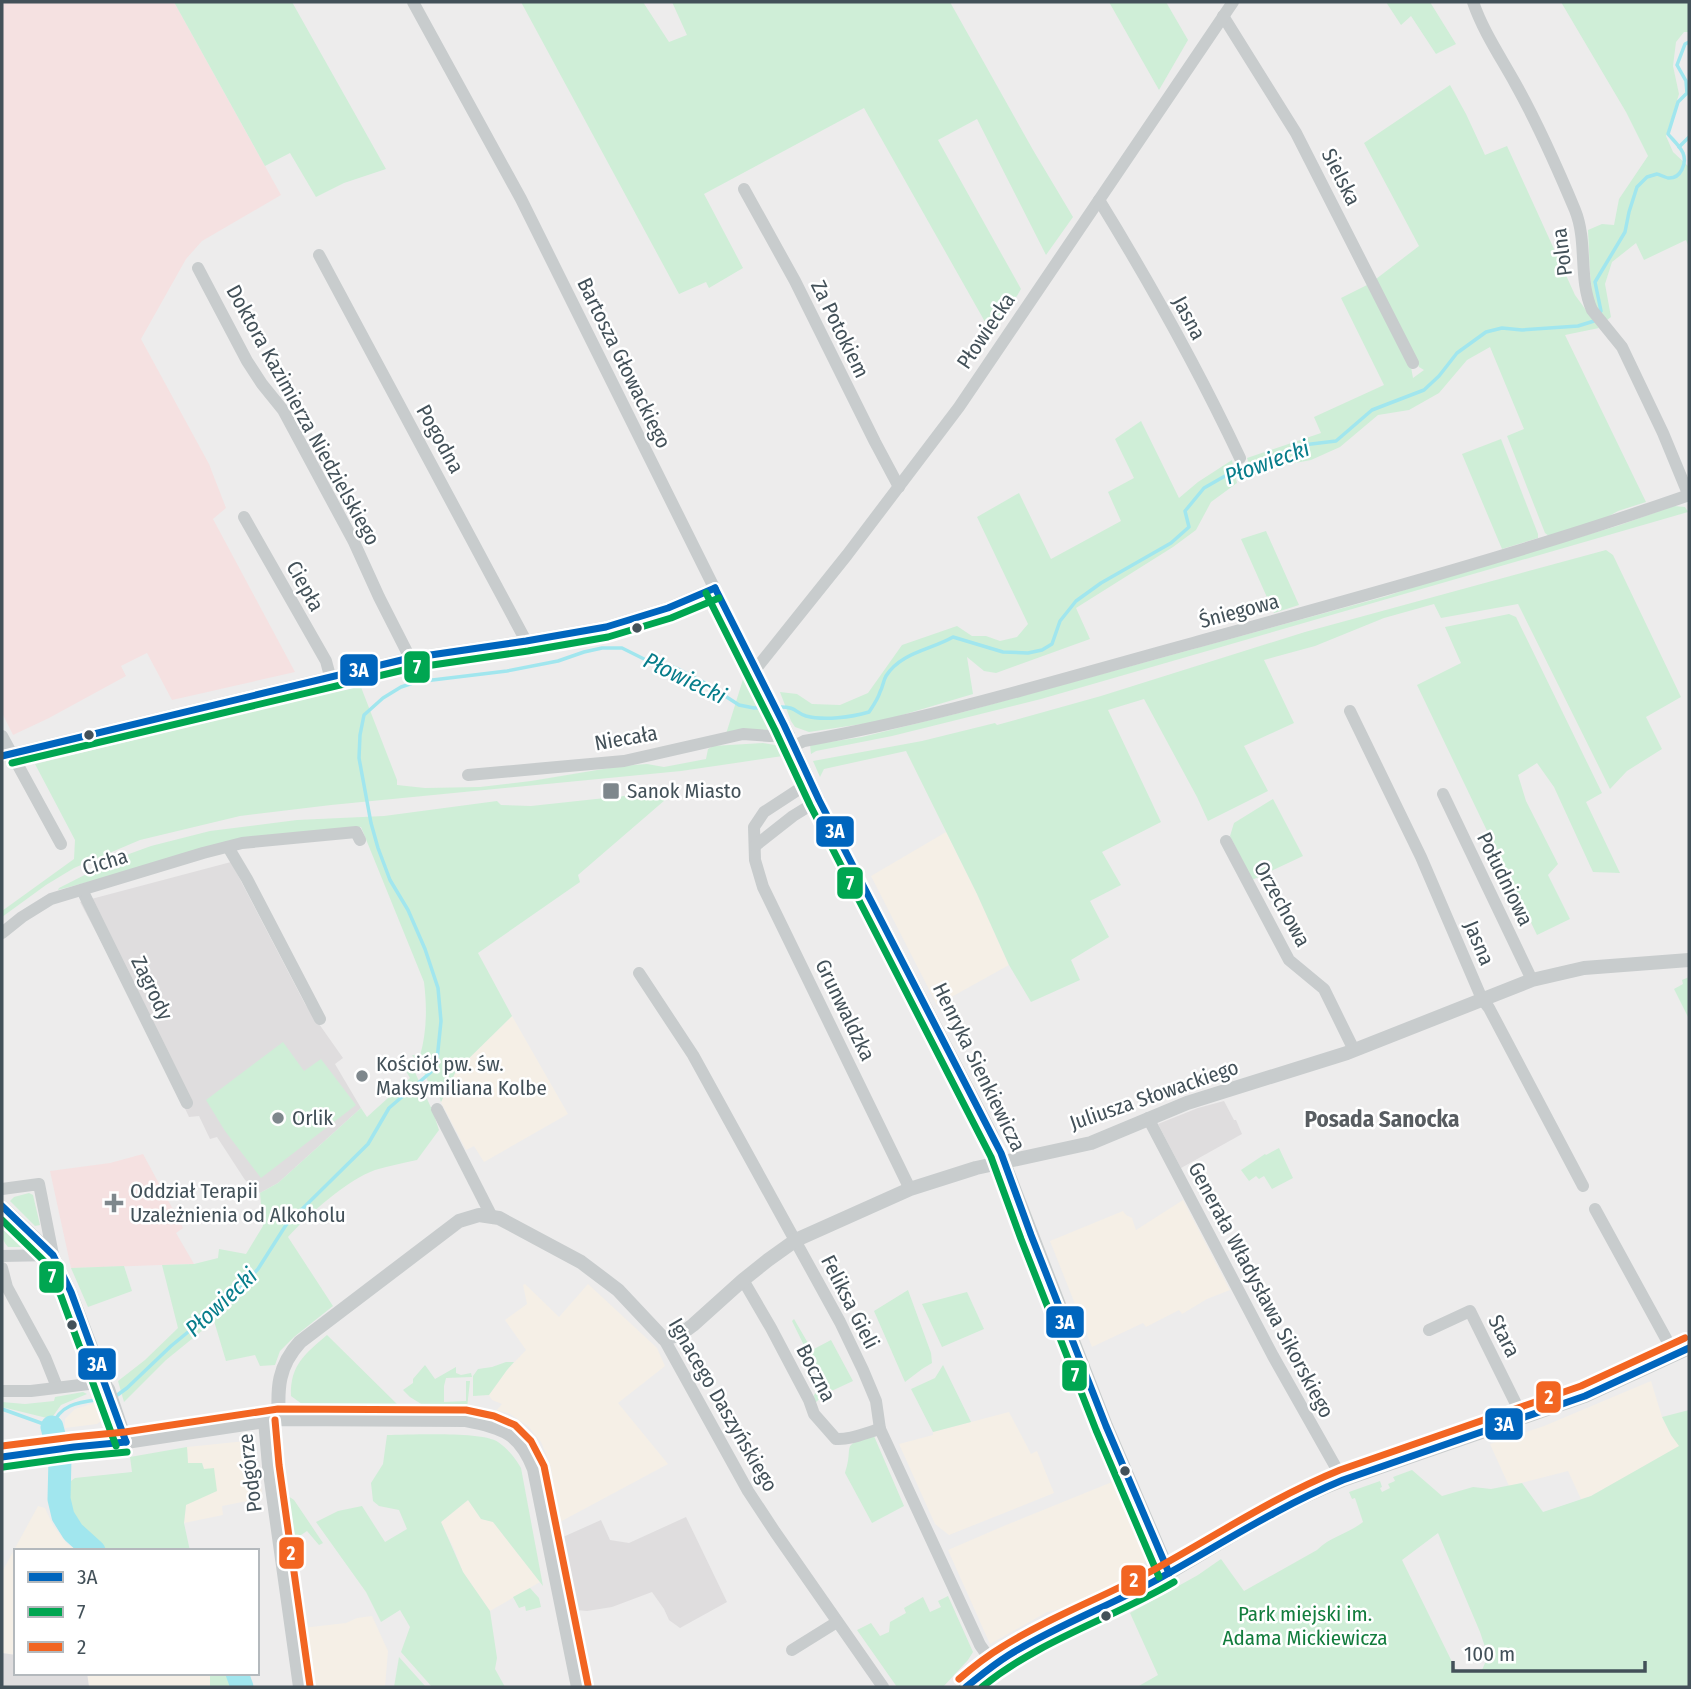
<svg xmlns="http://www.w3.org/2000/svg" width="1691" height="1689" font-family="'Fira Sans Condensed',sans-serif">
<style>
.commercial{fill:#f5efe6}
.education{fill:#dfddde}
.medical{fill:#f5e1e1}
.green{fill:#cfeed7;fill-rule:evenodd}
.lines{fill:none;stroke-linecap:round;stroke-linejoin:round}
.stream{stroke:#a1e6ee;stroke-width:3.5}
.river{stroke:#a1e6ee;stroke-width:23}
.minor{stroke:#c8cccd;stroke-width:12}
.tertiary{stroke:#c8cccd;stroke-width:14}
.bus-1-casing{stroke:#fff;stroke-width:12}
.bus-2-casing{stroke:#fff;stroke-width:12}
.bus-3-casing{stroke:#fff;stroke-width:12}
.bus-1{stroke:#0065bd;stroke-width:7}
.bus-2{stroke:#00a651;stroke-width:7}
.bus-3{stroke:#f26522;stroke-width:7}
.bus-dot{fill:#435159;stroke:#fff;stroke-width:2.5}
.poi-dot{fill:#7e878c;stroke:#fff;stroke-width:2.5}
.labels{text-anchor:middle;stroke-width:5;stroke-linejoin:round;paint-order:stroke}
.street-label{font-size:21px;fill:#435159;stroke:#fff}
.poi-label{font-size:21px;fill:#435159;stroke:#fff;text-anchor:start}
.park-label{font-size:21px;fill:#127d3d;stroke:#fff}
.water-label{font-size:23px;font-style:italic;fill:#077d8b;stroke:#fff}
.neighbourhood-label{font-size:23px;font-weight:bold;fill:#585d61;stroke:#fff}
.line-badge{stroke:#fff;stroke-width:2.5}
.badge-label{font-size:19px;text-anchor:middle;font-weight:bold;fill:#fff}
</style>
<rect width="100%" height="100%" fill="#edecec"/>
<g class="commercial">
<path d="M946,832L977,894L1009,965L937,1005L871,876Z"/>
<path d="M512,1016L568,1114L484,1162L474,1146L466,1150L441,1102L456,1071Z"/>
<path d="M1183,1200L1230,1290L1207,1299L1182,1314L1179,1310L1146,1327L1143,1323L1092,1347L1050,1241L1123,1211L1126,1215L1132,1218L1136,1230Z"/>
<path d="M525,1284L559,1317L588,1284L657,1348L665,1366L618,1403L668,1464L558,1523V1506L550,1464L541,1442L528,1426L510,1414L497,1410L502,1404L492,1400L489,1395L507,1370L526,1350L505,1320L527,1304L523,1285Z"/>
<path d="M1651,1381L1662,1417L1671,1435L1680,1446L1591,1496L1581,1499L1568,1471L1509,1486L1490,1444L1544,1426Z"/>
<path d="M95,1403L101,1418L100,1422L97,1424L65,1428V1419L75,1409Z"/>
<path d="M1009,1412L1031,1454L1037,1451L1054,1493L949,1535L935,1524L899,1444L933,1435V1432Z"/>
<path d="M246,1441L251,1446L255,1457L263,1498L222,1506L223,1515L184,1523L186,1505L204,1469L202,1463H188L187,1447Z"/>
<path d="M1117,1480L1148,1554L1141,1572L1068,1607L1047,1612L990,1644L948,1550L1006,1525Z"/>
<path d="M468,1500L481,1519L493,1522L540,1582L490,1611L463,1572L454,1549L441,1522Z"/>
<path d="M38,1506L45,1508L53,1525L67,1544L79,1551H16V1655L2,1653V1572Z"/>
<path d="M372,1616L388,1651L385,1687H311L302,1628L346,1623L357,1618Z"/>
<path d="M87,1673H210V1687H89Z"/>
</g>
<g class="education">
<path d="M231,862L305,1004L343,1058L335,1064L361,1108L278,1183L260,1193L245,1180L217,1137L210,1139L199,1116L189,1117L145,1024L80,902Z"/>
<path d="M1224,1101L1234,1120H1236L1242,1134L1181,1168L1158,1124L1198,1108Z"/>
<path d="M686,1517L727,1602L680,1628L669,1620L664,1609L652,1592L612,1607L587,1611L576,1610L563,1537L601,1520L610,1540L629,1543Z"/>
<path d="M2,1653L16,1655V1673H87L89,1687H3Z"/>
</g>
<g class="medical">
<path d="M2,2H174L281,195L202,241L186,259L141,339L209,464L226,508L213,519L295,672L172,700L147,653L121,666L126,676L49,718L13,735L2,713Z"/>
<path d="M143,1154L183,1228L176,1233L194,1264L71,1268L50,1171L110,1163Z"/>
</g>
<g class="green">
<path d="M174,2H292L386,169L344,183L316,197L290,153L265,166Z"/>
<path d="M521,2H643L669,42L687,35L672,2H950L1033,150L1073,217L1046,255L977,119L938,140L1021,289L993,336L864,108L704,194L743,268L709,288L706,282L679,294Z"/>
<path d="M1109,2H1166L1188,40L1159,90Z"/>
<path d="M1386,2H1430L1456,44L1436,54L1411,16L1401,25Z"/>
<path d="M1561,2H1689V32H1684L1676,42L1673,66L1679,94L1666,136L1673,152L1689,167V247L1686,240L1644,260L1636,243L1612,262L1605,284L1611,317L1607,320L1593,303L1590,273L1588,230L1602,224L1614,225L1619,199L1648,156L1626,112Z"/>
<path d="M1450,85L1466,114L1485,155L1507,146L1575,295L1599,328L1565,335L1646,502L1618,511L1602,520L1549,536L1545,533L1507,436L1524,429L1490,347L1467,360L1439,393L1409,410L1378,415L1340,447L1311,460L1274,467L1253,476L1247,458L1321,433L1314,417L1384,385L1341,298L1367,285L1411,367L1413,378L1424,370L1419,367L1376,279L1419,246L1364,143Z"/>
<path d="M1141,421L1179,498L1198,482L1232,460L1237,483L1211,502L1196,530L1173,547L1076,608L1090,639L996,673L984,671L967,657L973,694L882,721L809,732L795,727L791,721L780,692L797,694L812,704L840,705L868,693L902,645L957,626L972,636H986L1000,641L1017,637L1028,624L977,517L1019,493L1051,559L1121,521L1108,492L1134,478L1115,439Z"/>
<path d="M1501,439L1538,534V538L1502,549L1462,454Z"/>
<path d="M1674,506L1685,507L1688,512L1041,699L892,736L816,751L811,754L810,745L862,737L967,711L1387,596L1428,582L1617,526Z"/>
<path d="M1266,531L1299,605L1274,613L1241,539Z"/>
<path d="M1606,550L1613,555L1681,697L1646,717L1662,749L1627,771L1610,789L1518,604L1441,618L1434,604L1384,618L1315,646L1264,660L1294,723L1244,746L1268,791L1208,821L1197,797L1144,699L1108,710L1161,822L1102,852L1121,885L1090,901L1109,937L1071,960L1080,980L1031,1002L1009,965L977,894L906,751L824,769L820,777L813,761L922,741L995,723L997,725L1101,696L1305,632Z"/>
<path d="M1509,614L1516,617L1602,793L1586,802L1620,873L1593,872L1554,787L1537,763L1518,775L1526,801L1558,864L1548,875L1570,919L1537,935L1417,685L1461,663L1445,627Z"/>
<path d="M745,673L779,732L726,734Z"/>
<path d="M359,682L397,780V785L425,788L480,787L531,781L621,766L647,764L664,767L706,759L708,749L713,746L763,743L787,747L790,755L681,771L331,805L240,816L140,840L74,868L46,885L2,917V911L74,859L75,840L35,764L348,688Z"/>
<path d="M661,792L665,800L578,875L580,882L478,953L512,1016L456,1071L441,1102L438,1092L434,1095L421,1066L412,1055L420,1056C427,1031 427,1007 424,982L361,827L261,836L58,890L59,888L118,858L151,846L210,831L297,820L384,816L497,801L501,805L531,806Z"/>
<path d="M1273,799L1303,856L1252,880L1230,836L1234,823Z"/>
<path d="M1689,977V1019L1674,989L1683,984L1682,980Z"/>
<path d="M283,1042L304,1071L321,1059L356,1105L261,1178L225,1131L206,1100Z"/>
<path d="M403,1066L413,1068L433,1112L439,1130L417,1160C403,1163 388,1166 375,1170C347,1180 308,1215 288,1237L333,1306L294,1337L280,1351L275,1365L260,1366L255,1355L226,1361L214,1321L166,1360L124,1402L118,1381L145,1360L178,1328L162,1265L194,1264L218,1258L219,1249L246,1254L263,1226L260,1193L278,1183L361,1108L367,1117L410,1078Z"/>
<path d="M1279,1148L1293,1178L1272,1189L1264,1176L1259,1179L1256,1176L1249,1181L1241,1170L1265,1154L1266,1155Z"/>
<path d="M29,1193L33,1195L40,1225L35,1226L10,1201L14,1197Z"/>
<path d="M2,1217L27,1243L26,1247H8C0,1239 2,1228 2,1217Z"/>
<path d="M124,1266L132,1291L88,1307L71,1268Z"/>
<path d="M908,1290L931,1353L932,1363L922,1369L905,1382L874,1311Z"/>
<path d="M967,1292L984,1329L942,1347L922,1304Z"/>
<path d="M794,1319L812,1350L831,1340L853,1381L825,1394L815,1403L814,1395L823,1384L792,1321Z"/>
<path d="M327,1335L400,1407L302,1404L291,1396C290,1365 305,1354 327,1335Z"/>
<path d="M506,1362H514L507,1370L489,1395L473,1396V1376L478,1369L492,1367Z"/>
<path d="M425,1365L435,1379L456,1367V1373L461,1375L471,1373L472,1377L446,1378L444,1386V1402L466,1401V1381H470L467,1408L426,1407L410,1397L403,1390L413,1383V1379Z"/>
<path d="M943,1365L971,1422L933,1432L911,1389L935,1378Z"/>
<path d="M83,1392L87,1394L61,1405L51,1419L2,1407V1402L25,1404L54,1401L55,1397Z"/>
<path d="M1689,1410V1687H1137L1158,1675L1130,1613L1198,1575L1221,1559L1244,1591L1317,1550C1331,1536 1348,1534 1363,1522L1355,1498L1352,1499L1349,1492L1380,1481L1382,1487L1380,1488L1382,1492L1390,1488L1388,1484L1395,1481L1393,1477L1412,1470L1442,1496L1473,1487L1491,1489L1522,1483L1543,1512L1591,1496L1679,1446L1671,1435L1662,1417ZM1438,1533L1480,1632L1488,1656L1482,1670H1456L1402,1560Z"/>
<path d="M387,1435C410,1435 482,1431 498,1442C508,1449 515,1458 521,1468L543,1586L493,1522L481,1519L468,1500L441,1522L463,1572L490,1611L497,1658L495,1669L505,1687H432L401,1652L410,1627L400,1610L381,1622L366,1592L316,1522L338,1511L362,1506L385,1542L407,1529L399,1510L379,1506L373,1501L371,1483L383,1464Z"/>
<path d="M874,1436L904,1506L872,1523L845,1473C855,1444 838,1446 874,1436Z"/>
<path d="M187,1447L188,1463H202L204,1469L214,1468L217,1491L186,1505L184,1523L190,1551H109L95,1542L85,1532L72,1514L69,1500L71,1481L75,1478L132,1472L130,1457Z"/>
<path d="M288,1496L294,1500L323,1543L319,1545L307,1531L301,1535L299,1549L292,1552L285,1499Z"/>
<path d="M530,1588L539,1598L541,1607L526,1611L525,1606L519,1608L513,1597Z"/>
<path d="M948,1596L973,1652L968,1660L943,1687H897L857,1630L871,1623L880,1636L889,1632L890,1622L906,1613L904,1608L923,1597L930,1612L941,1607L938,1601Z"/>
<path d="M399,1657L426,1687H394Z"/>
<path d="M210,1673H229L236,1687H210Z"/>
</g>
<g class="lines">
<g class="stream">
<path d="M1679,147L1689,137"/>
<path d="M1599,314L1601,311L1595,282L1625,232L1629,212L1637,187L1647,177L1657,174C1658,174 1667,178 1668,178C1681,179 1687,163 1683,153C1680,146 1673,140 1668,134L1678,102L1687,93L1686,81L1677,65L1685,44L1689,42"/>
<path d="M780,707C797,707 794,712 806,716C824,721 852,717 869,712C873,706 878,699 880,692C883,687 883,681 886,676C901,652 931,650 953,637L1003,652L1028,653L1042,650L1052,644L1060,621L1076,601L1101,583L1171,543L1189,527L1185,511L1204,488L1232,472L1303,445L1336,441L1372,410L1424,390L1439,376L1457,353L1486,332L1502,328L1522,330L1578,326L1594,321"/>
<path d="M116,1396L127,1388L171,1346L238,1291L258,1269L286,1225L368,1144L389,1108L431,1072L437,1060L441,1021L438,988L425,949L408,910L390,880L378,848L371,823L359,758L360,735L364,715L383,698L401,687L416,682L507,671L558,661L584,652L602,648H622L652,663L676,668L705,683L739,705L754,708L772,707"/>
<path d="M2,1409L52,1427C60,1401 85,1402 109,1398"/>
</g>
<g class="river">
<path d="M52,1427L60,1458L59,1499L63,1516L73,1532L94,1551"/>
<path d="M237,1673L242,1687"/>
</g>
<g class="minor">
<path d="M413,2L521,199L755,670L784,725L825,813L992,1134L1004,1163"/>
<path d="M1473,2C1483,31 1500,56 1515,83C1538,124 1557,167 1575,210C1588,242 1578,279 1592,310L1622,347L1663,433L1689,496"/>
<path d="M1223,16L1296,133L1413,363"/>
<path d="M744,189L795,281L875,442L899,487"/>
<path d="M1099,200C1150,283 1198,369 1240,458"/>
<path d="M319,255L526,641"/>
<path d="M198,268L247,361L262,384L283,410L354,542L379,597L410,658"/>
<path d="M244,517L326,661L330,676"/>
<path d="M755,670L847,555L959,407L1233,2"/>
<path d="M1350,711L1421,857L1482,999L1489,1008L1583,1186"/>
<path d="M2,736L61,844"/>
<path d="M794,746L804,741C935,718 1064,678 1193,643C1360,597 1526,552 1689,495"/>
<path d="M2,756L410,658L526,641L606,627L668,608L715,588"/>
<path d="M468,775L624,761L743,734L770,736L789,735"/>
<path d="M810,782L764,812L754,827L755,860L763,887L910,1189"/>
<path d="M1443,794L1532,980"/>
<path d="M1226,841L1289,960L1324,989L1354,1050"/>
<path d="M755,846L793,816L819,800"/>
<path d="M228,847L247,879L320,1019"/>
<path d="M82,890L187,1103"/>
<path d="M2,933L22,917L51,899L203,853L242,843L356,832L360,840"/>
<path d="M639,973L693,1055L840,1322L863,1370L876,1401L880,1429L980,1645L994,1665"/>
<path d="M437,1109L491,1215"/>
<path d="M1148,1118L1273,1356L1343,1480"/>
<path d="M2,1189L39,1184L53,1255L71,1292L108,1389"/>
<path d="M2,1206L53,1254"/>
<path d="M1595,1209L1675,1355"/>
<path d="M2,1256L53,1255"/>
<path d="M2,1268L7,1287L45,1357L57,1387"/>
<path d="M743,1280L771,1328L809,1400L814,1414L836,1439C851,1440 865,1433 880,1429"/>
<path d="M1429,1330L1470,1311L1523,1418"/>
<path d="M664,1339L748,1491L775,1532L883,1687"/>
<path d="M2,1391H31L105,1382"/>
<path d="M792,1650L837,1622"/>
</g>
<g class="tertiary">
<path d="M1004,1163L1106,1426L1169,1573"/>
<path d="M108,1389L126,1442"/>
<path d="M279,1419C277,1388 278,1366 300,1342L459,1221L479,1215L499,1218L581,1262L618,1290L664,1339L681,1334L693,1325L743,1280L768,1260L796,1240L910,1189L976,1168L1091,1143L1187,1103L1347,1053L1532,980L1584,968L1689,960"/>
<path d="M265,1421L269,1466L300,1687"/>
<path d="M2,1457L74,1447L126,1442L279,1419L466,1420C503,1427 520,1433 534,1469L578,1687"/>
<path d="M966,1687C1019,1639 1088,1617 1151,1583C1214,1548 1274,1506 1343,1480L1585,1396L1689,1348"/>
</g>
<g class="bus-1-casing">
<g id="bus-1">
<path d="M715,588L784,725L819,800L1001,1153L1031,1235L1106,1426L1169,1573"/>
<path d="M2,756L410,658L526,641L606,627L668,608L715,588"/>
<path d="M2,1206L53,1255L71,1292L126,1442"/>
<path d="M2,1457L74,1447L126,1442"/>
<path d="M966,1687C980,1676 993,1665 1009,1655C1054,1627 1104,1608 1151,1583C1215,1548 1275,1508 1343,1480L1585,1396L1689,1348"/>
</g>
</g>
<g class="bus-2-casing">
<g id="bus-2">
<path d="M706,593L775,730L810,805L991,1157L1021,1239L1096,1430L1159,1577"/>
<path d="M12,763L412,668L528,651L608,637L671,618L719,598"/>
<path d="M2,1220L44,1261L61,1296L116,1446"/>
<path d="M3,1467L75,1457L127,1452"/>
<path d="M982,1687C1040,1640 1111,1619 1174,1582"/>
</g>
</g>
<g class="bus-3-casing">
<g id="bus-3">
<path d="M275,1420L279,1465L310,1686"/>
<path d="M2,1446L73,1437L125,1432L278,1409L466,1410L494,1416L515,1425L531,1441L544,1466L588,1685"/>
<path d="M959,1679C973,1667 987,1656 1002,1647C1048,1618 1099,1599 1146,1574C1211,1539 1271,1498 1340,1470L1581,1386L1685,1338"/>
</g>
</g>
<use href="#bus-1" class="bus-1"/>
<use href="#bus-2" class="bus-2"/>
<use href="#bus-3" class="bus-3"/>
</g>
<g class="bus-dot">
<circle cx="637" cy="628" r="6"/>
<circle cx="89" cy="735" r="6"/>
<circle cx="72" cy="1325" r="6"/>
<circle cx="1125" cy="1471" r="6"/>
<circle cx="1106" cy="1616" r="6"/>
</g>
<g class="poi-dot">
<rect x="602" y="782" width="18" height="18" rx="3.5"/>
<circle cx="362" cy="1076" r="7"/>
<circle cx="278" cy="1118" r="7"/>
<path d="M110.5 1192.5h7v7h7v7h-7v7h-7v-7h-7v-7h7z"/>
</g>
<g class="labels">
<g class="street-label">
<text transform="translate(1341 177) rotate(63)" y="7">Sielska</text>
<text transform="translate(1562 252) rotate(-97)" y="7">Polna</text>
<text transform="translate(1189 318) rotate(62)" y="7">Jasna</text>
<text transform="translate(840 329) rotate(64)" y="7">Za Potokiem</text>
<text transform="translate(986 331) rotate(-56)" y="7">Płowiecka</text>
<text transform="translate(624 363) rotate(64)" y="7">Bartosza Głowackiego</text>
<text transform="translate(303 415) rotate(61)" y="7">Doktora Kazimierza Niedzielskiego</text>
<text transform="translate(440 439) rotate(61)" y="7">Pogodna</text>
<text transform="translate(305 586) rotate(61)" y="7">Ciepła</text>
<text transform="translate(1239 611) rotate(-15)" y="7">Śniegowa</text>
<text transform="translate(626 738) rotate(-10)" y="7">Niecała</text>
<text transform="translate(105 862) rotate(-17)" y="7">Cicha</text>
<text transform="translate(1505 879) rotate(64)" y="7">Południowa</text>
<text transform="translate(1282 904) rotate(61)" y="7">Orzechowa</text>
<text transform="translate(1479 943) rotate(67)" y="7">Jasna</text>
<text transform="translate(152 988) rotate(64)" y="7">Zagrody</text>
<text transform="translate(845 1010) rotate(64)" y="7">Grunwaldzka</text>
<text transform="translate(979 1067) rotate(64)" y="7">Henryka Sienkiewicza</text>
<text transform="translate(1154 1095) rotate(-19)" y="7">Juliusza Słowackiego</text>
<text transform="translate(1261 1290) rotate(62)" y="7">Generała Władysława Sikorskiego</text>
<text transform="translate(850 1302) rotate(63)" y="7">Feliksa Gieli</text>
<text transform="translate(1504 1336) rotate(63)" y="7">Stara</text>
<text transform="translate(816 1373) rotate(63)" y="7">Boczna</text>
<text transform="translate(723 1405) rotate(60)" y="7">Ignacego Daszyńskiego</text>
<text transform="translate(250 1473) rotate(-97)" y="7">Podgórze</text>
</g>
<g class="poi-label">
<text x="627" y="798">Sanok Miasto</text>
<text x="376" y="1071">Kościół pw. św.<tspan x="376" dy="24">Maksymiliana Kolbe</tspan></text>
<text x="292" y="1125">Orlik</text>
<text x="130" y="1198">Oddział Terapii<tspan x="130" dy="24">Uzależnienia od Alkoholu</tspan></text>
</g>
<g class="park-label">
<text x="1305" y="1621">Park miejski im.<tspan x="1305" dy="24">Adama Mickiewicza</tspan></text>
</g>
<g class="water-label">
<text transform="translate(1267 462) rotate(-20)" y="8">Płowiecki</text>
<text transform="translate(685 678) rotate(26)" y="8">Płowiecki</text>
<text transform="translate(221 1302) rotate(-43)" y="8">Płowiecki</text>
</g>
<g class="neighbourhood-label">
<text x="1382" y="1127">Posada Sanocka</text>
</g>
</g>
<g class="line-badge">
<rect x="403" y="650" width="28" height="34" rx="7" fill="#00a651"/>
<rect x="339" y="653" width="40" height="34" rx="7" fill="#0065bd"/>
<rect x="815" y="815" width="40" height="33" rx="7" fill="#0065bd"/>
<rect x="836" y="866" width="28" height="34" rx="7" fill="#00a651"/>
<rect x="38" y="1260" width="27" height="34" rx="7" fill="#00a651"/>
<rect x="1045" y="1305" width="40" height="34" rx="7" fill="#0065bd"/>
<rect x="77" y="1347" width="40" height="34" rx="7" fill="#0065bd"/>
<rect x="1061" y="1359" width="27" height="33" rx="7" fill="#00a651"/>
<rect x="1535" y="1380" width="27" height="34" rx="7" fill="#f26522"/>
<rect x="1484" y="1407" width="40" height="34" rx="7" fill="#0065bd"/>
<rect x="278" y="1536" width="27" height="34" rx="7" fill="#f26522"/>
<rect x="1120" y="1564" width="27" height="33" rx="7" fill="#f26522"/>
</g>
<g class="badge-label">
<text x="417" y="674">7</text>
<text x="359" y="677">3A</text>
<text x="835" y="838">3A</text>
<text x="850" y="890">7</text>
<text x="52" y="1283">7</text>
<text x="1065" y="1329">3A</text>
<text x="97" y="1371">3A</text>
<text x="1075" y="1382">7</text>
<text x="1549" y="1404">2</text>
<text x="1504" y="1431">3A</text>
<text x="291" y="1560">2</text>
<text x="1134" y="1587">2</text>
</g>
<rect width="1691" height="1689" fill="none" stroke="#435159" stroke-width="7"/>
<rect x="14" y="1549" width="245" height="126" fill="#ffffff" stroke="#b4b9bd" stroke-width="2"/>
<rect x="28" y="1572" width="35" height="10" fill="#0065bd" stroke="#b4b9bd" stroke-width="2"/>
<text x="77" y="1584" font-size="21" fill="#435159">3A</text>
<rect x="28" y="1607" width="35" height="10" fill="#00a651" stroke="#b4b9bd" stroke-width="2"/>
<text x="77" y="1619" font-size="21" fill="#435159">7</text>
<rect x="28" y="1642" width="35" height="10" fill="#f26522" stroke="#b4b9bd" stroke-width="2"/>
<text x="77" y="1654" font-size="21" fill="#435159">2</text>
<path d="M1453 1661v10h192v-10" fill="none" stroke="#435159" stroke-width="3.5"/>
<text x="1464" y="1661" font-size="21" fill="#435159" stroke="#ffffff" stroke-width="5" paint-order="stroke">100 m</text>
</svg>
